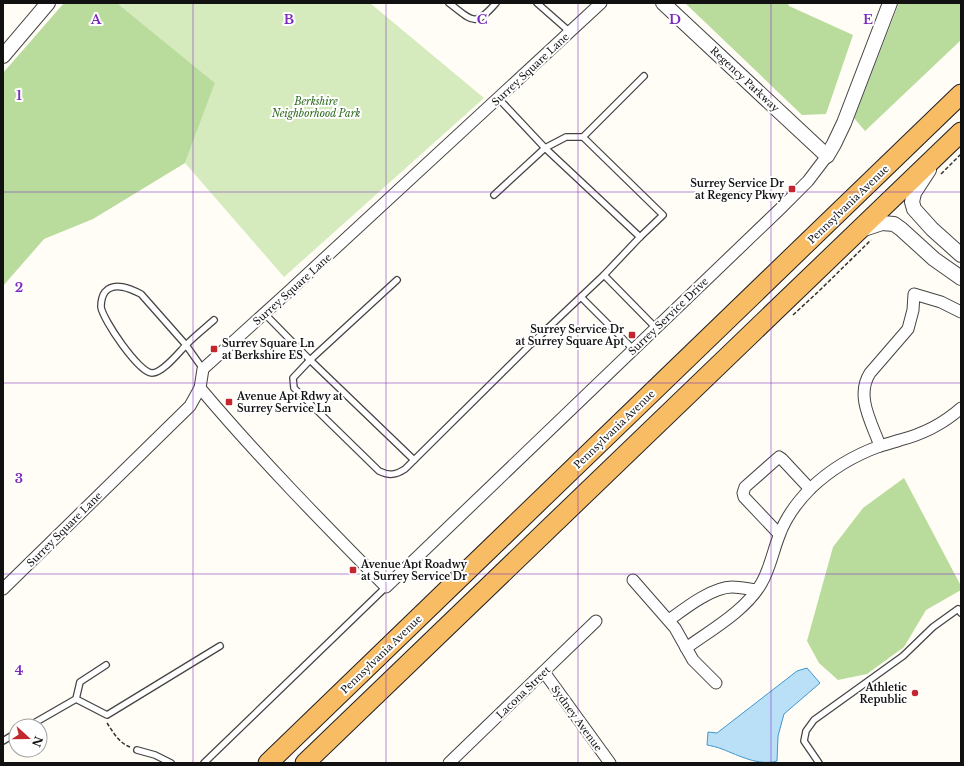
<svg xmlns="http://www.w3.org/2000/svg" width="964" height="766" font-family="'Libre Baskerville',serif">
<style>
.green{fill:#d5ebbd}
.forest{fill:#b9dc9c}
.water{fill:#b9e0f7;stroke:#3f96cf}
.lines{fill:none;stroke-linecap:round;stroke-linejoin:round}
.service-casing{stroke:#444;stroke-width:8}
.minor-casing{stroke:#444;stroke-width:13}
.tertiary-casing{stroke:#444;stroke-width:16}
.trunk-casing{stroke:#222;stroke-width:21}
.path{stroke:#333;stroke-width:1.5;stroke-dasharray:4 2;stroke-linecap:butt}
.service{stroke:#fff;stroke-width:5.5}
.minor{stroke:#fff;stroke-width:11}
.tertiary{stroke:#fff;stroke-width:14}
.trunk{stroke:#f7bc64;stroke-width:19}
.grid{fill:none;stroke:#7b2cbf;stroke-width:1;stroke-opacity:0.55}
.poi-dot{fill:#c4262e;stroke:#fff;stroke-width:1.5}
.labels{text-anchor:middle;stroke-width:4;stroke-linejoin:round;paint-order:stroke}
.street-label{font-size:10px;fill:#111;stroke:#fff}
.park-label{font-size:10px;font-style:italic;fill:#2f6b1f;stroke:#fff}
.poi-label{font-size:10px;font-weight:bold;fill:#111;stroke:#fff;text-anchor:end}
.grid-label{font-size:13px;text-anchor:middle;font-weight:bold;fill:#7b2cbf;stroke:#fff;stroke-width:4;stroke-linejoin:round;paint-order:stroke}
</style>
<rect width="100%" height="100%" fill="#fffdf5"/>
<path class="green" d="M117,3H370L484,98L284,277L185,163L215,83Z"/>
<g class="forest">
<path d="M64,3H117L215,83L185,163L93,219L44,239L3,286V73Z"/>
<path d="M685,3H788L789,6L853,35L826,114L802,115Z"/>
<path d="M899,3H961V40L865,131L854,118Z"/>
<path d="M904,478L961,586V590L926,610L904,647L867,674L838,680L819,663L807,641L833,547L863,508Z"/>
</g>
<path class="water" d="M807,668L820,683L784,714L778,736L777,761C758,766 740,756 722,749C717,747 712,746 707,745L708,732L717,733L797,671Z"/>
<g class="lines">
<g class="service-casing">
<g id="service">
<path d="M449,3C473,21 474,28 496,3"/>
<path d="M537,3L570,32"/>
<path d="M499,99L545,148L640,237"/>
<path d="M494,195L545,148L566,137H583L644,76"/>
<path d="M604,275L656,328"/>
<path d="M397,280L310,360L293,378L294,388L379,471C389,476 396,475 405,469L530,345L604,275L640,237L663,215L583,137"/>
<path d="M581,297L633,349"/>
<path d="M264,313L310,360L414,460"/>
<path d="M203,369L186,345L141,294C131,289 114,281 105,292C102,296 101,301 101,307C103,320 139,373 152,373C163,373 179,352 187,344C195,336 205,328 214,320"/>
<path d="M76,699L107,715L220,646"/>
<path d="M29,726L76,699L80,682L106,665"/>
<path d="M3,741L16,733"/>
<path d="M137,750L155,755L171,763"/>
<path d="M204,763L386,587"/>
<path d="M819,763L804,741L806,731L814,720L903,656L933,627L958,609L961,613"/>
</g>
</g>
<g class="minor-casing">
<g id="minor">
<path d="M200,388C259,458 322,522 386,587L780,209L808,181L827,156"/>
<path d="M880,446C872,423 855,396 870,373L908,329L913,310L914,294L941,302L961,312"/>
<path d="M779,534L744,497L743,493L745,487L779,457L782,459L810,489"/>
<path d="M633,580L675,628L693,660L716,683"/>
<path d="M3,589L190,406L200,388L203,369L288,292L601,3"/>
<path d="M669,620C684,609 712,587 732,587C740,587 748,589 756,590"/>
<path d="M686,648C711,630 745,611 761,584C770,569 773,551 779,536C785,519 798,501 811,488C830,470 855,455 880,446C887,444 894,442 900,440C923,434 943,424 961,408"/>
<path d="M544,672L610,763"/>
<path d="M449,763L596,621"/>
</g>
</g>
<g class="tertiary-casing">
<g id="tertiary">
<path d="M663,3L827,156L834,144L844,123L890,3"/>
<path d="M3,56L48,3"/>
<path d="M929,170L914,193L912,202L914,209L932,229L961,255"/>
<path d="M861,230L882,223L894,224L901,229L934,259L961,278"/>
</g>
</g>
<g class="trunk-casing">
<g id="trunk">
<path d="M268,763L961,94"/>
<path d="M305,763L961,132"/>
</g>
</g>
<g class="path">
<path d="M941,174L961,154"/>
<path d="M793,315L819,291L871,240"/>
<path d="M107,723C113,732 119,743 130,747"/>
</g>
<use href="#service" class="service"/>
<use href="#minor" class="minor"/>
<use href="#tertiary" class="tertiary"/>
<use href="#trunk" class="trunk"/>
</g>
<path class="grid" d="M193,3V763M386,3V763M578,3V763M771,3V763M3,192H961M3,383H961M3,574H961"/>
<g class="poi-dot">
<rect x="788" y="185" width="8" height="8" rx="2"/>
<rect x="628" y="331" width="8" height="8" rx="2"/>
<rect x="210" y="345" width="8" height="8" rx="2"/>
<rect x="225" y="398" width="8" height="8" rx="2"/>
<rect x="349" y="566" width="8" height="8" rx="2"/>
<circle cx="915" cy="693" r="4"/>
</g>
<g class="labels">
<g class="street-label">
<text transform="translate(530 69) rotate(-43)" y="4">Surrey Square Lane</text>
<text transform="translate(745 79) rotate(43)" y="4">Regency Parkway</text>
<text transform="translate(848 204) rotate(-44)" y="4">Pennsylvania Avenue</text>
<text transform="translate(292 289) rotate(-42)" y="4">Surrey Square Lane</text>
<text transform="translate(668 316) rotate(-44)" y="4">Surrey Service Drive</text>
<text transform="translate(614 429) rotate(-44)" y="4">Pennsylvania Avenue</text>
<text transform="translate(64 529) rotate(-45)" y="4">Surrey Square Lane</text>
<text transform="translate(381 654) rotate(-44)" y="4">Pennsylvania Avenue</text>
<text transform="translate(523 692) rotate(-44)" y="4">Lacona Street</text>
<text transform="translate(577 718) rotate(54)" y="4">Sydney Avenue</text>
</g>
<g class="park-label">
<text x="316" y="105">Berkshire<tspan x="316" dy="12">Neighborhood Park</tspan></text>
</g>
<g class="poi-label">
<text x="784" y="187">Surrey Service Dr<tspan x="784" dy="12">at Regency Pkwy</tspan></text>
<text x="624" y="333">Surrey Service Dr<tspan x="624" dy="12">at Surrey Square Apt</tspan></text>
<text x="222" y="347" text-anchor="start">Surrey Square Ln<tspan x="222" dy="12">at Berkshire ES</tspan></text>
<text x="237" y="400" text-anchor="start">Avenue Apt Rdwy at<tspan x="237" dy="12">Surrey Service Ln</tspan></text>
<text x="361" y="568" text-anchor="start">Avenue Apt Roadwy<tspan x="361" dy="12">at Surrey Service Dr</tspan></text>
<text x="907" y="691">Athletic<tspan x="907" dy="12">Republic</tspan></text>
</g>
</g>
<g class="grid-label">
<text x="96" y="24">A</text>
<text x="289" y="24">B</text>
<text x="482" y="24">C</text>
<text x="675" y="24">D</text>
<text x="868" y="24">E</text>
<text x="19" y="100">1</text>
<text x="19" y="292">2</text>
<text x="19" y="483">3</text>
<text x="19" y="675">4</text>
</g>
<rect width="964" height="766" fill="none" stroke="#111111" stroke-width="8"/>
<g transform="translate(28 738) rotate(111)"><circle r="19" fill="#ffffff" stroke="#a0a0a0"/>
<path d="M0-3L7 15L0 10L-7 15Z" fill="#c4262e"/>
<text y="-6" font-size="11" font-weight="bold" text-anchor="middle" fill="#111111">N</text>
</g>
</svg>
